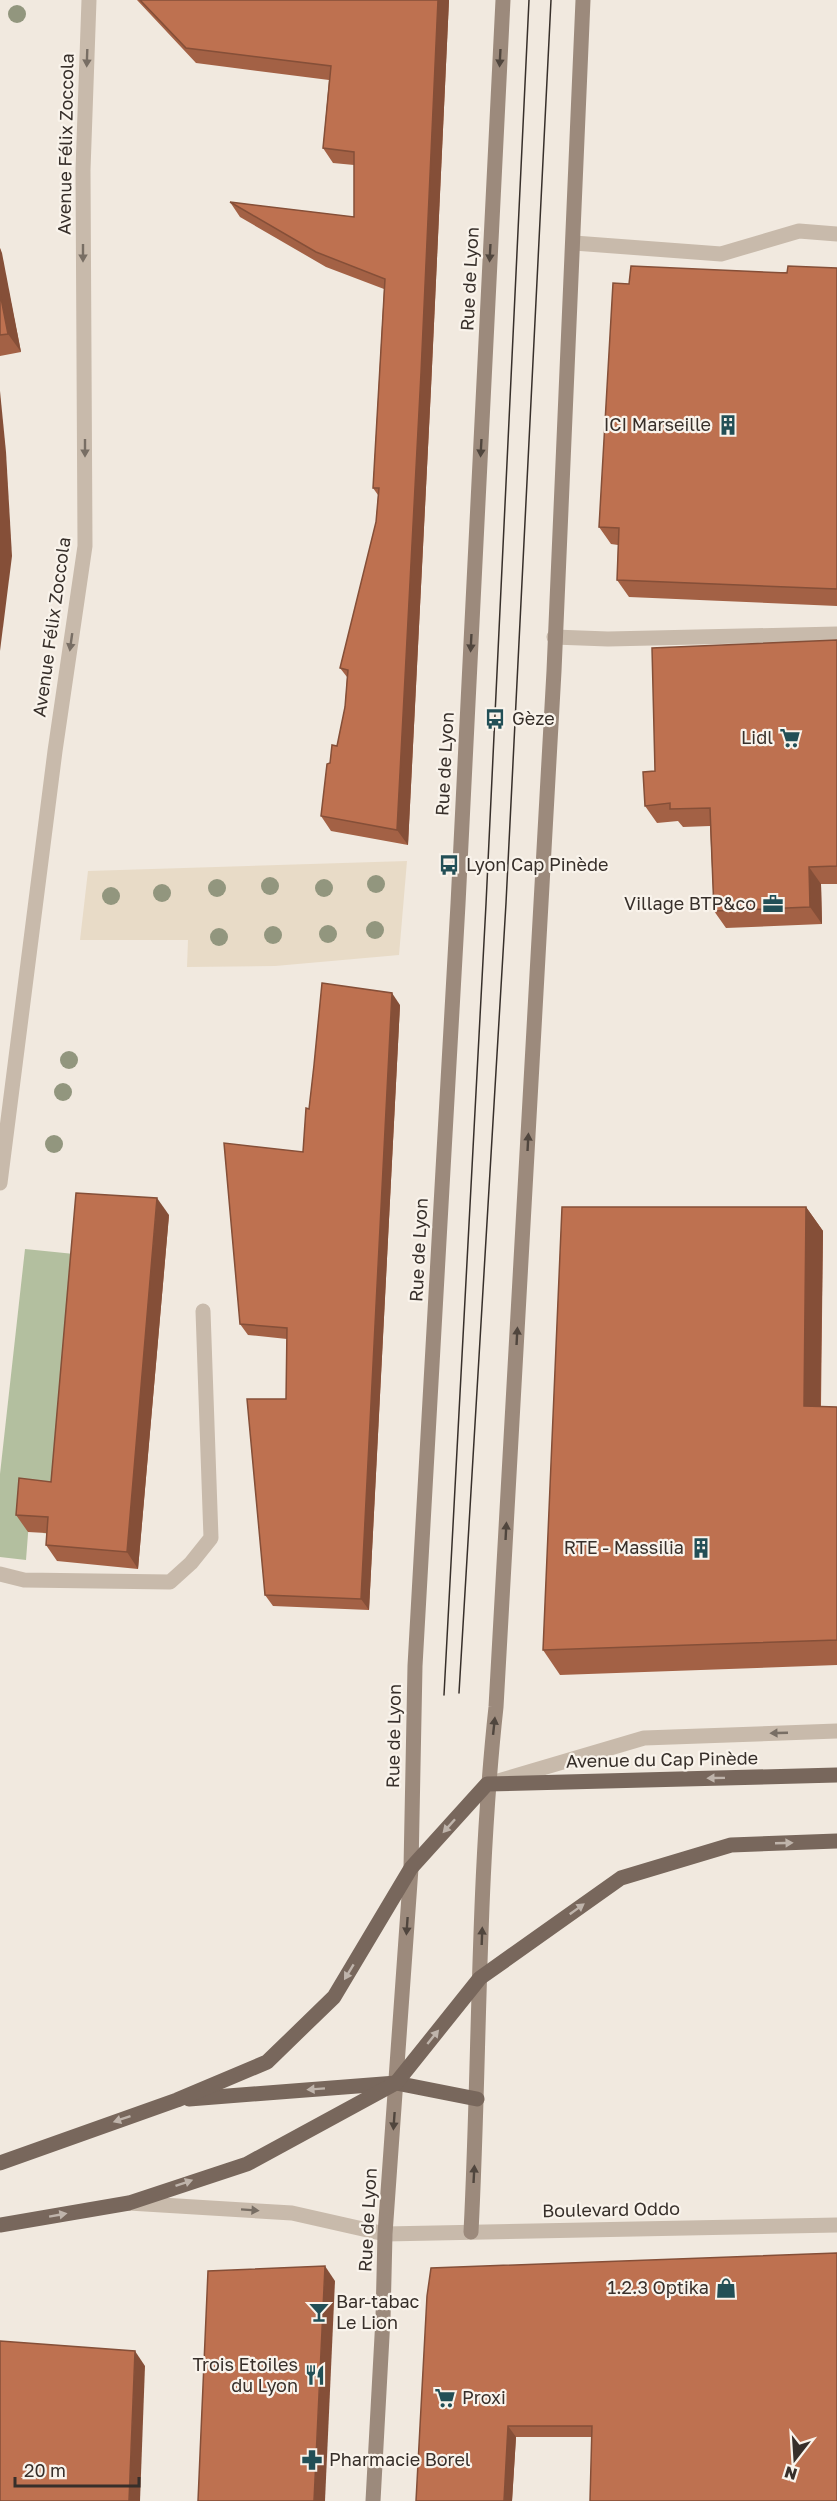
<svg xmlns="http://www.w3.org/2000/svg" width="837" height="2501" viewBox="0 0 837 2501" font-family="'Golos Text',sans-serif">
  <rect width="100%" height="100%" fill="#f1e9df"/>
  <polygon fill="#b3bf9f" points="25,1249 84,1255 59,1536 43,1533 31,1495 26,1560 0,1557 0,1474"/>
  <polygon fill="#e8dbc7" points="407,861 399,955 275,966 187,967 188,940 80,940 88,871"/>
  <g fill="none" stroke-linecap="round" stroke-linejoin="round">
    <g stroke="#c8baab" stroke-width="15">
      <polyline points="574,243 721,254 799,231 837,234"/>
      <polyline points="554,637 608,639 837,634"/>
      <polyline points="0,1574 24,1580 170,1582 191,1563 211,1538 203,1311"/>
      <polyline points="495,1782 644,1738 837,1731"/>
    </g>
    <g stroke="#c8baab" stroke-width="15">
      <polyline points="0,1183 55,751 85,546 83,170 89,0"/>
      <polyline points="129,2203 292,2213 385,2234 837,2225"/>
    </g>
    <g stroke="#9c8a7c" stroke-width="15">
      <path d="M471 2232C480 2057 477 1881 496 1707L554 671 583 0"/>
      <polyline points="373,2501 383,2318 385,2234 411,1868 415,1666 458,904 503,0"/>
    </g>
    <g stroke="#78675c" stroke-width="15">
      <polyline points="189,2099 396,2083 477,2099"/>
      <polyline points="0,2163 177,2100 267,2062 334,1997 411,1868 487,1784 837,1775"/>
      <polyline points="0,2225 129,2203 247,2164 396,2083 480,1978 621,1878 731,1845 837,1841"/>
    </g>
    <g stroke="#372f2a" stroke-width="1.5">
      <polyline points="459,1693 506,903 551,0"/>
      <polyline points="444,1695 486,904 529,0"/>
    </g>
  </g>
  <g fill="#92967e">
    <circle cx="17" cy="14" r="9"/>
    <circle cx="376" cy="884" r="9"/>
    <circle cx="270" cy="886" r="9"/>
    <circle cx="217" cy="888" r="9"/>
    <circle cx="324" cy="888" r="9"/>
    <circle cx="162" cy="893" r="9"/>
    <circle cx="111" cy="896" r="9"/>
    <circle cx="375" cy="930" r="9"/>
    <circle cx="328" cy="934" r="9"/>
    <circle cx="273" cy="935" r="9"/>
    <circle cx="219" cy="937" r="9"/>
    <circle cx="69" cy="1060" r="9"/>
    <circle cx="63" cy="1092" r="9"/>
    <circle cx="54" cy="1144" r="9"/>
  </g>
  <g fill="#a36145">
    <polygon points="137,0 449,0 431,388 408,845 331,831 321,816 330,763 337,746 345,707 347,677 340,668 376,522 378,495 373,488 384,289 326,267 240,217 230,202 354,217 354,165 333,163 323,148 329,80 196,63"/>
    <polygon points="0,248 21,352 0,356"/>
    <polygon points="837,268 837,606 629,597 617,580 618,545 611,544 599,527 629,284"/>
    <polygon points="837,640 837,884 821,884 822,924 726,928 714,911 710,826 683,827 678,821 657,823 645,806 655,771"/>
    <polygon points="400,1005 369,1610 273,1606 265,1595 286,1399 287,1339 248,1335 240,1324 303,1152"/>
    <polygon points="806,1207 823,1231 821,1407 837,1407 837,1665 560,1675 543,1650"/>
    <polygon points="169,1215 138,1569 57,1561 46,1545 46,1533 28,1532 16,1515 51,1482"/>
    <polygon points="837,2253 592,2437 516,2437 512,2501 427,2296"/>
  </g>
  <g fill="#854f38">
    <polygon points="438,0 449,0 431,388 408,845 397,830"/>
    <polygon points="0,248 2,253 21,352 8,334 0,293"/>
    <polygon points="0,391 6,452 12,556 0,651"/>
    <polygon points="809,867 821,884 822,924 810,907"/>
    <polygon points="392,993 400,1005 369,1610 361,1599"/>
    <polygon points="157,1198 169,1215 138,1569 127,1552"/>
    <polygon points="806,1207 823,1231 820,1431 804,1406"/>
    <polygon points="325,2266 335,2281 325,2501 314,2501"/>
    <polygon points="135,2351 145,2366 140,2501 129,2501"/>
    <polygon points="508,2426 516,2437 512,2501 504,2501"/>
  </g>
  <g fill="#be7150" stroke="#854f38" stroke-width="1.5">
    <polygon points="140,0 438,0 421,373 397,830 321,816 327,764 330,763 332,745 337,746 345,707 348,670 340,668 376,522 379,488 373,488 385,279 316,252 230,202 354,217 354,152 323,148 331,66 186,48"/>
    <polygon points="631,266 787,273 788,266 837,268 837,589 617,580 619,528 599,527 613,283 629,284"/>
    <polygon points="0,293 8,334 0,335"/>
    <polygon points="837,640 837,866 809,867 810,907 714,911 710,808 670,809 670,803 645,806 643,772 655,771 652,648"/>
    <polygon points="322,983 392,993 361,1599 265,1595 247,1399 286,1399 287,1328 240,1324 224,1143 303,1152 306,1108 309,1109 314,1065"/>
    <polygon points="76,1193 157,1198 127,1552 46,1545 48,1517 16,1515 19,1478 51,1482"/>
    <polygon points="562,1207 806,1207 804,1406 837,1407 837,1640 543,1650"/>
    <polygon points="837,2253 837,2501 590,2501 592,2426 508,2426 504,2501 416,2501 427,2296 431,2268"/>
    <polygon points="325,2266 314,2501 198,2501 208,2271"/>
    <polygon points="0,2341 135,2351 129,2501 0,2501"/>
  </g>
  <defs><path id="oneway-solid" d="M-6-.8H1V-3.2L6.5 0L1 3.2V.8H-6Z" transform="scale(1.5)"/></defs>
  <g fill="#786e64">
    <use href="#oneway-solid" transform="translate(87 58) rotate(92)"/>
    <use href="#oneway-solid" transform="translate(83 253) rotate(90)"/>
    <use href="#oneway-solid" transform="translate(85 448) rotate(90)"/>
    <use href="#oneway-solid" transform="translate(71 642) rotate(98)"/>
    <use href="#oneway-solid" transform="translate(779 1733) rotate(178)"/>
    <use href="#oneway-solid" transform="translate(250 2210) rotate(4)"/>
  </g>
  <g fill="#50463e">
    <use href="#oneway-solid" transform="translate(500 58) rotate(93)"/>
    <use href="#oneway-solid" transform="translate(490 253) rotate(93)"/>
    <use href="#oneway-solid" transform="translate(481 448) rotate(93)"/>
    <use href="#oneway-solid" transform="translate(471 643) rotate(93)"/>
    <use href="#oneway-solid" transform="translate(528 1142) rotate(-87)"/>
    <use href="#oneway-solid" transform="translate(517 1336) rotate(-87)"/>
    <use href="#oneway-solid" transform="translate(506 1531) rotate(-87)"/>
    <use href="#oneway-solid" transform="translate(494 1726) rotate(-84)"/>
    <use href="#oneway-solid" transform="translate(407 1926) rotate(94)"/>
    <use href="#oneway-solid" transform="translate(482 1936) rotate(-88)"/>
    <use href="#oneway-solid" transform="translate(394 2121) rotate(94)"/>
    <use href="#oneway-solid" transform="translate(474 2174) rotate(-87)"/>
  </g>
  <g fill="#bfb4ab">
    <use href="#oneway-solid" transform="translate(716 1778) rotate(179)"/>
    <use href="#oneway-solid" transform="translate(449 1826) rotate(132)"/>
    <use href="#oneway-solid" transform="translate(784 1843) rotate(-2)"/>
    <use href="#oneway-solid" transform="translate(577 1909) rotate(-36)"/>
    <use href="#oneway-solid" transform="translate(349 1972) rotate(121)"/>
    <use href="#oneway-solid" transform="translate(433 2037) rotate(-51)"/>
    <use href="#oneway-solid" transform="translate(316 2089) rotate(176)"/>
    <use href="#oneway-solid" transform="translate(122 2119) rotate(161)"/>
    <use href="#oneway-solid" transform="translate(184 2183) rotate(-19)"/>
    <use href="#oneway-solid" transform="translate(58 2215) rotate(-10)"/>
  </g>
  <defs>
    <g id="building-bare" transform="scale(1.62)"><path d="M-4-6H4V6H1V3H-1V6H-4ZM-2.5-4.3h1.7v1.8h-1.7ZM.8-4.3h1.7v1.8H.8ZM-2.5-1h1.7V.8h-1.7ZM.8-1h1.7V.8H.8Z" fill="#224f56" stroke="#f9f3eb" stroke-width="2.5" paint-order="stroke"/></g>
    <g id="bus-bare" transform="scale(1.62)"><path d="M-5-6H5V4H4V6H2V4H-2V6H-4V4H-5ZM-3.5-4V0h7V-4ZM-3.5 1.2v1.5H-2V1.2ZM2 1.2v1.5H3.5V1.2Z" fill="#224f56" stroke="#f9f3eb" stroke-width="2.5" paint-order="stroke"/></g>
    <g id="supermarket-bare" transform="scale(1.62)"><path d="M-6-5.5h2.5l.6 2H6L4.5 2H-2.5L-4.4-4H-6ZM-1.5 3.2a1.3 1.3 0 1 0 .1 0ZM3 3.2a1.3 1.3 0 1 0 .1 0Z" fill="#224f56" stroke="#f9f3eb" stroke-width="2.5" paint-order="stroke"/></g>
    <g id="office-bare" transform="scale(1.62)"><path d="M-6-3h4V-5.5h4V-3h4V5H-6ZM-1-4.5V-3h2v-1.5ZM-6 0V1H6V0Z" fill="#224f56" stroke="#f9f3eb" stroke-width="2.5" paint-order="stroke"/></g>
    <g id="shop-bare" transform="scale(1.62)"><path d="M-5-2.5h2.3a2.7 3.5 0 0 1 5.4 0H5L5.5 6h-11ZM-1.5-2.5h3a1.5 2.3 0 0 0-3 0Z" fill="#224f56" stroke="#f9f3eb" stroke-width="2.5" paint-order="stroke"/></g>
    <g id="bar-bare" transform="scale(1.62)"><path d="M-6-5H6L.8 .8V4.5H3.5V6h-7V4.5H-.8V.8Z" fill="#224f56" stroke="#f9f3eb" stroke-width="2.5" paint-order="stroke"/></g>
    <g id="restaurant-bare" transform="scale(1.62)"><path d="M-5-6h1v4h1v-4h1v4h1v-4h1v5L-1.5 .5V6h-2V.5L-5-1ZM5-6V6H3V1.5H1.5Q1.5-4 5-6Z" fill="#224f56" stroke="#f9f3eb" stroke-width="2.5" paint-order="stroke"/></g>
    <g id="pharmacy-bare" transform="scale(1.62)"><path d="M-2-6h4v4h4v4h-4v4h-4v-4h-4v-4h4Z" fill="#224f56" stroke="#f9f3eb" stroke-width="2.5" paint-order="stroke"/></g>
  </defs>
  <g fill-rule="evenodd">
    <use href="#building-bare" x="728" y="425"/>
    <use href="#bus-bare" x="495" y="719"/>
    <use href="#supermarket-bare" x="790" y="738"/>
    <use href="#bus-bare" x="449" y="865"/>
    <use href="#office-bare" x="773" y="904"/>
    <use href="#building-bare" x="701" y="1548"/>
    <use href="#shop-bare" x="726" y="2288"/>
    <use href="#bar-bare" x="319" y="2312"/>
    <use href="#restaurant-bare" x="315" y="2375"/>
    <use href="#supermarket-bare" x="445" y="2398"/>
    <use href="#pharmacy-bare" x="312" y="2460"/>
  </g>
  <g text-anchor="middle" stroke-width="4.5" stroke-linejoin="round" paint-order="stroke">
    <g font-size="18" fill="#372f2a" stroke="#f9f3eb">
      <text transform="translate(66 144) rotate(-89)" y="6">Avenue Félix Zoccola</text>
      <text transform="translate(470 279) rotate(-87)" y="6">Rue de Lyon</text>
      <text transform="translate(52 627) rotate(-82)" y="6">Avenue Félix Zoccola</text>
      <text transform="translate(445 764) rotate(-87)" y="6">Rue de Lyon</text>
      <text transform="translate(419 1250) rotate(-87)" y="6">Rue de Lyon</text>
      <text transform="translate(394 1736) rotate(-89)" y="6">Rue de Lyon</text>
      <text transform="translate(662 1760) rotate(-1)" y="6">Avenue du Cap Pinède</text>
      <text transform="translate(611 2210) rotate(-1)" y="6">Boulevard Oddo</text>
      <text transform="translate(368 2220) rotate(-87)" y="6">Rue de Lyon</text>
    </g>
    <g font-size="18" fill="#372f2a" stroke="#f9f3eb" text-anchor="end">
      <text x="711" y="431">ICI Marseille</text>
      <text x="512" y="725" text-anchor="start">Gèze</text>
      <text x="773" y="744">Lidl</text>
      <text x="466" y="871" text-anchor="start">Lyon Cap Pinède</text>
      <text x="756" y="910">Village BTP&amp;co</text>
      <text x="684" y="1554">RTE - Massilia</text>
      <text x="709" y="2294">1.2.3 Optika</text>
      <text x="336" y="2308" text-anchor="start">Bar-tabac<tspan x="336" dy="21">Le Lion</tspan></text>
      <text x="298" y="2371">Trois Etoiles<tspan x="298" dy="21">du Lyon</tspan></text>
      <text x="462" y="2404" text-anchor="start">Proxi</text>
      <text x="329" y="2466" text-anchor="start">Pharmacie Borel</text>
    </g>
  </g>
  <g transform="translate(795 2459) rotate(197)" stroke="#f9f3eb" stroke-width="4.5" paint-order="stroke">
  <path d="M0-4.5L10 22L0 15L-10 22Z" fill="#372f2a"/>
  <text y="-9" font-size="16" font-weight="bold" text-anchor="middle" fill="#372f2a">N</text>
  </g>
  <path d="M15 2477v9h124v-9" fill="none" stroke="#372f2a" stroke-width="3"/>
  <text x="24" y="2477" font-size="18" fill="#372f2a" stroke="#f9f3eb" stroke-width="4.5" paint-order="stroke">20 m</text>
</svg>
